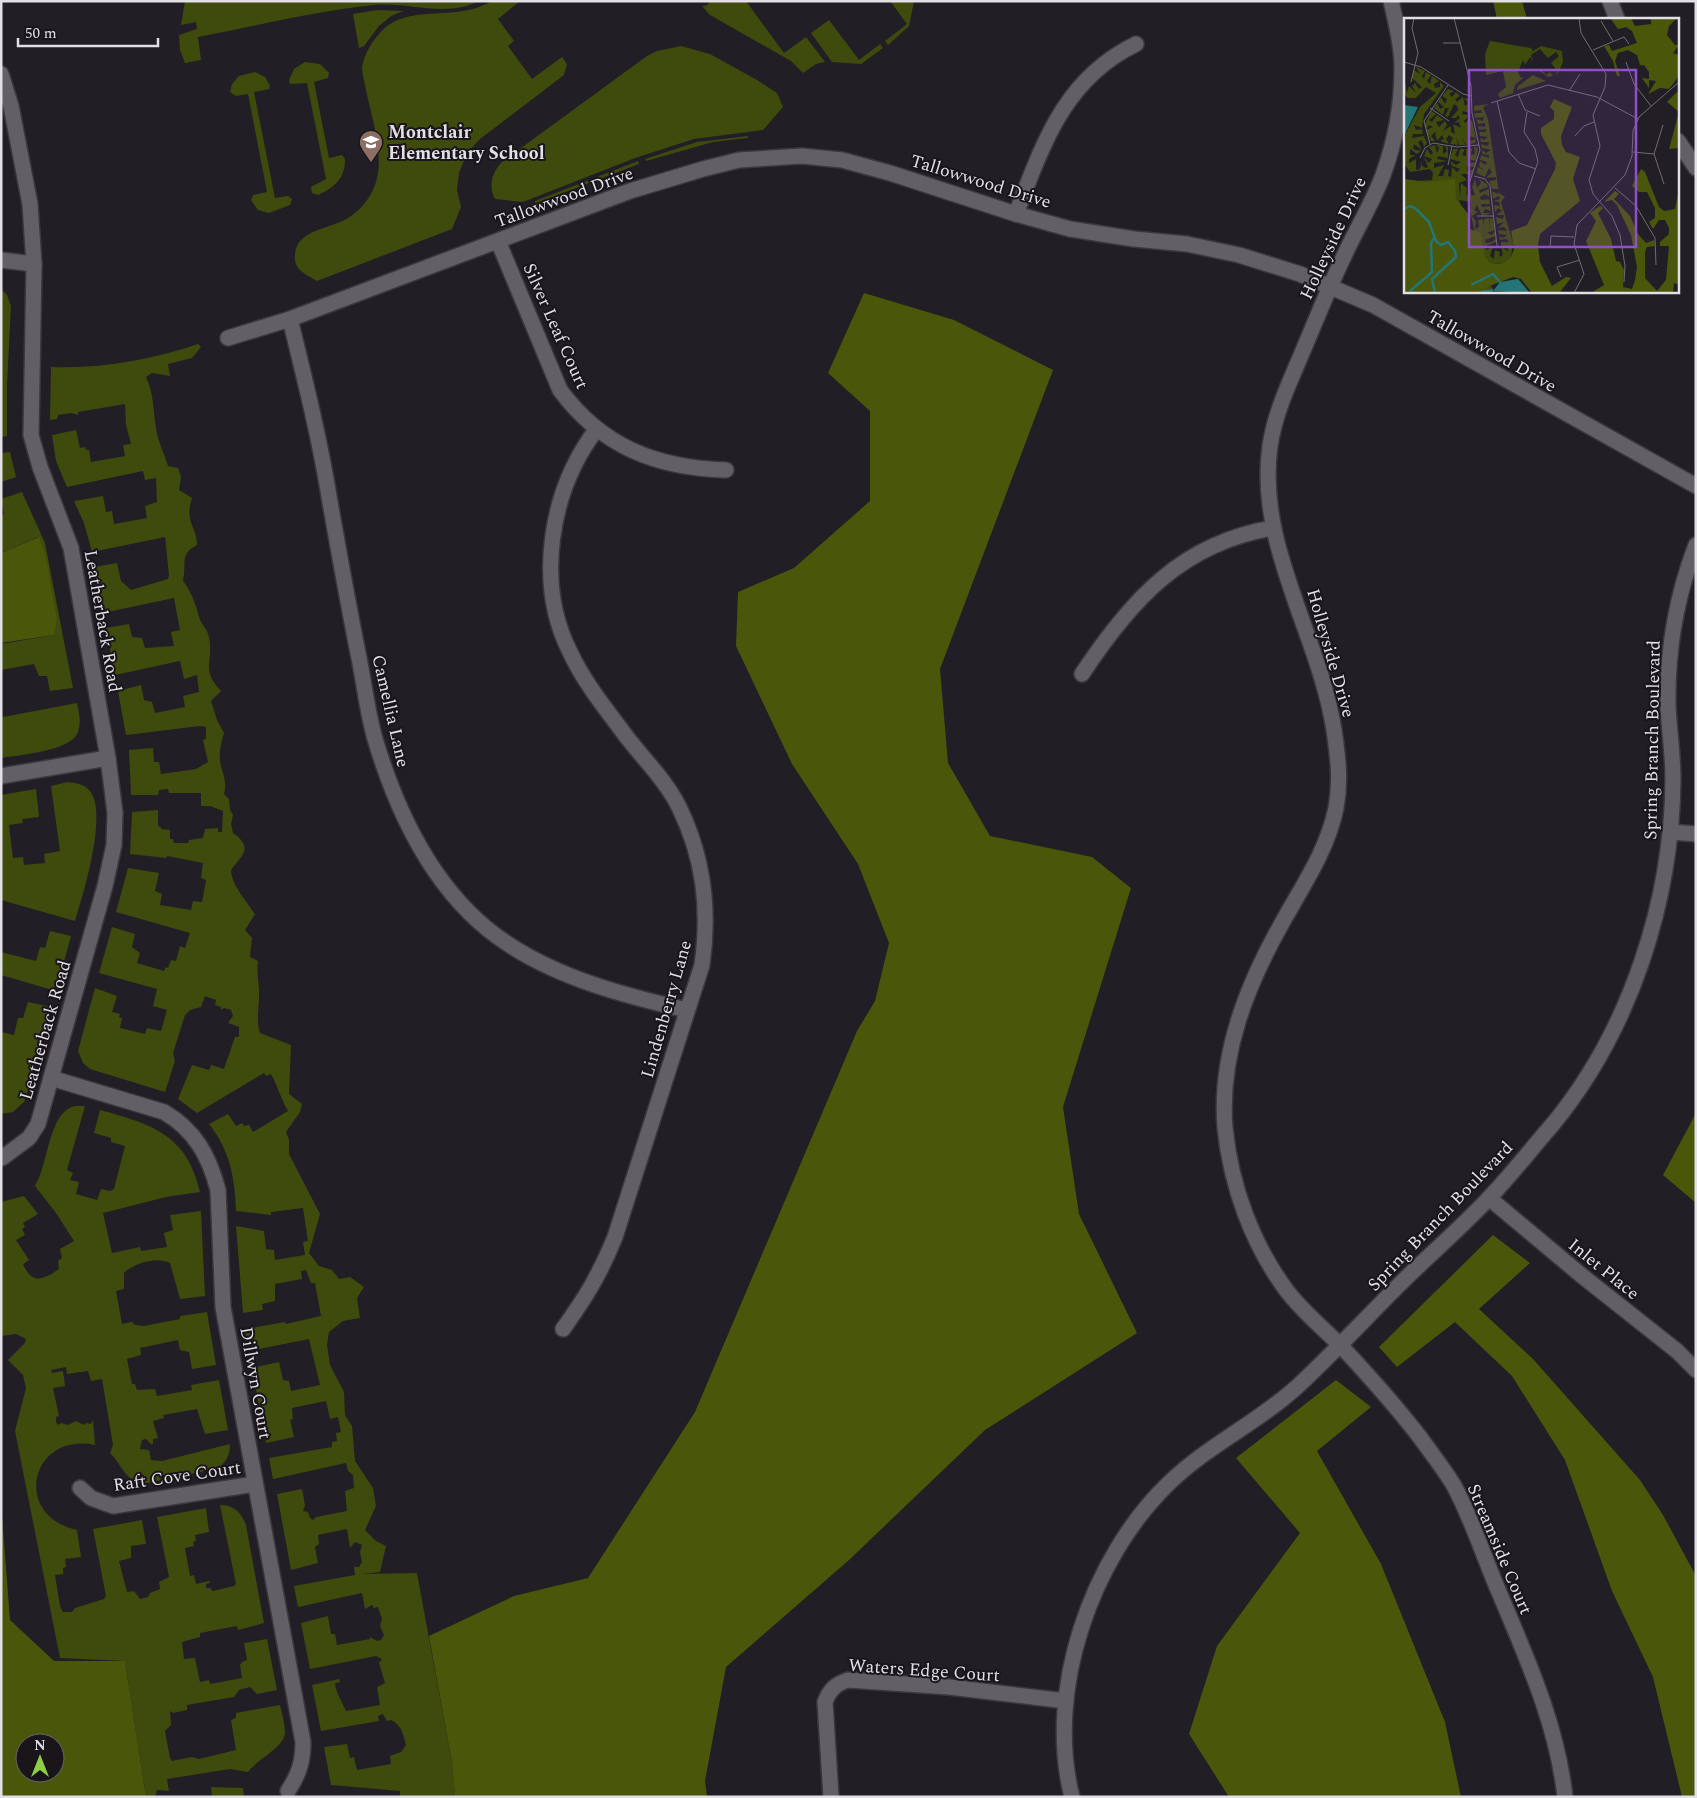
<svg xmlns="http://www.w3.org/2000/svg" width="1697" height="1798" viewBox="0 0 1697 1798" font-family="Spectral,serif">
  <rect width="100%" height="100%" fill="#221e25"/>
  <g fill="#3f4a0d">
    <path d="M185 1H479C446 18 410 2 374 5 315 11 256 26 198 37L201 60 185 63 180 50 179 35 197 29 196 22 181 25Z"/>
    <path d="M492 1H520L498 19 514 41 508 46 532 79 562 57 567 64 564 75 480 139 467 153 459 173 457 190 461 207 452 229 317 281C305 274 293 270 295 254 297 229 331 229 348 218 359 211 367 202 373 190 387 160 372 120 366 90 365 83 362 74 362 67 364 55 371 43 379 34 407 1 453 24 492 1Z"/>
    <polygon points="709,1 746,1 784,53 806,37 825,62 816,64 803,73 791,61 710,15 702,6 708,5"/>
    <polygon points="890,1 914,1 909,26 888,45 885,41 907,24"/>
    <polygon points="377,10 403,11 391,16 379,26 364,46 359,48 353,14"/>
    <polygon points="829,20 859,60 880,44 883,48 861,64 832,62 811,33"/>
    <path d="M681 46 710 54 757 80 777 93 783 107 763 130 694 139 635 158 523 202 495 199C488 186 492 172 502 162L647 56 657 51Z"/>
    <path d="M305 62 320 64 329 73 328 78 314 82 329 158 342 155 345 159C345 179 335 187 318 195L312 193 311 187 326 179 307 83 290 84 289 80 294 69Z"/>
    <polygon points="255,72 265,77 270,86 269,89 254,92 275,198 288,196 292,199 290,205 269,213 258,210 251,200 253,195 267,192 248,94 236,96 230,92 232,84 239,76"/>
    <polygon points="748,136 748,138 713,142 646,161 645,159 697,142"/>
    <polygon points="638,161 639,164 529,206 535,203 535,201"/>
    <polygon points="1,289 7,295 11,306 7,385 7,436 1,437"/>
    <path d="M198 344 201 347 192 358 168 364 170 376 152 373 146 377C154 394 153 410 156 428 158 442 164 453 168 466L178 468 181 477 179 490 192 498C184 524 197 525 197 545 179 554 187 563 183 581 192 592 196 606 200 620 203 626 208 631 209 637 214 662 200 669 221 691L211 701 217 720 224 733C221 744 218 755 221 766 224 777 227 783 224 794L229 799 230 810 233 815 231 824 233 833C254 848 242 855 231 870 231 884 247 902 255 914L245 930 252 938 250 957 258 961C256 974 260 985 259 997 259 1010 256 1020 260 1033L291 1045 289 1094 302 1104 300 1112 286 1132 289 1140V1154L320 1214 309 1253 319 1266 332 1270 339 1279 350 1277 364 1287 357 1298 360 1318 343 1321 329 1332 327 1345 330 1365 344 1392 345 1415 352 1426 355 1461 373 1488 376 1506 365 1530 376 1541 386 1546 380 1572 362 1574 417 1573 452 1763 455 1797H400V1791L331 1785 324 1747 347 1744 350 1758 354 1757 357 1770 391 1764 390 1756 401 1752 406 1745C403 1733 402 1726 391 1720L387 1721 383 1714 378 1716 379 1721 321 1731 312 1685 339 1679 340 1682 335 1683C336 1694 342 1701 346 1711L380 1705 377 1687 385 1683 379 1663 382 1659 376 1656 310 1669 301 1623 328 1616 331 1634H335L337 1645 370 1639V1637L377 1641 381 1640 384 1635 380 1626 382 1619 378 1607 374 1608 372 1605 365 1609 362 1593 298 1607 294 1586 355 1575 354 1567H359L362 1562 360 1552 362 1545 355 1542 350 1548 347 1529 318 1535 319 1544 315 1547 318 1563 291 1570 277 1494 302 1489 305 1505 303 1511 308 1512 310 1518 313 1520 316 1517 347 1511 345 1491 354 1488 353 1475 348 1471 346 1463 273 1479 269 1458 332 1447V1442L337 1441 336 1433 341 1432 338 1417 330 1419 326 1401 292 1408 293 1419 290 1420 294 1437 266 1443 252 1368 279 1362 283 1380 289 1381 291 1391 320 1385 309 1339 249 1351 245 1329 285 1322 286 1324 321 1316 315 1283H311L306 1270 301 1271 302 1279 275 1284V1301L262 1304 263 1310 243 1313 236 1226 264 1231 266 1249 274 1250 275 1260 305 1255 303 1242 308 1241 303 1208 271 1212V1215L236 1211C235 1179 230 1150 209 1124L228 1114 236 1126 242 1123 244 1126 249 1125 253 1132 288 1111C281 1099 278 1087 271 1074L266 1076 264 1073 197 1113 178 1099 192 1065 209 1070 211 1065 224 1069 235 1037H239V1027L228 1023 233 1016 231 1010 224 1008 221 1010V1007L215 1005 216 1000 205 996 201 1007 190 1010 185 1015 173 1053 175 1061 165 1092 90 1069 83 1063 78 1051 95 988 117 996 112 1012 120 1014 119 1017 122 1018 120 1028 145 1034 147 1028 161 1031 167 1010 153 1006 157 989 99 973 112 927 135 934 132 947 140 953 137 963 164 971 166 967 168 968 171 960 176 961 180 946 185 948 190 933 116 912 128 868 159 873 155 891 162 894 160 905 191 910 193 901 202 902 206 880 201 878 203 863 167 856 166 858 130 854 132 812 158 810V826L161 827V829L170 830V839H173L174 843H188L189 840 203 838 205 829 218 828V832H222L223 811 210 806H201V793H169L168 789 159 790 158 795H131L129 750 153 748 154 762H159L161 774 196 769 208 762 203 740 206 739V727L200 726 126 735 118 691 141 685 144 700 152 702 155 713 185 707 183 696 199 692 197 675 184 679 180 661 115 675 106 628 129 624 132 637 142 638 145 648 174 646 171 632 180 630 174 598 103 613 94 567 117 563 121 581 131 590 168 579 169 575 165 537 92 552 84 523 74 501 103 496 106 512 112 511 114 524 147 518 145 506 157 502 156 478 145 480 143 471 67 487 56 461 52 435 76 430 80 448 85 447 86 450H89L91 462 125 456 123 445 131 444 126 425 125 404 78 412V415L71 413 58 415 57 419 50 420 51 367C100 369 151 360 198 344Z"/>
    <polygon points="10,452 16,477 1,482 1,453"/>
    <polygon points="22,492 45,543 73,688 50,691 47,676 39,676 34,664 1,670 1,644 54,635 38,537 1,553 1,517 4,514 1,499"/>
    <path d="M77 703C79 713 82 724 77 734 69 751 19 755 1 758V711L3 717Z"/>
    <path d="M68 782C76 783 83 784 89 790 109 811 83 895 75 921L1 900V795L36 789 39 817 22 819 23 823 9 825 13 858 23 857 24 865 45 863 44 854 60 851 51 786Z"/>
    <polygon points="50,931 71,936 56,991 1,975 1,952 36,961 40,947 45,948"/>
    <polygon points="28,1002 51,1007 27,1094 24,1102 13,1112 1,1114 1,1032 14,1035 18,1018 23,1018"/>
    <path d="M75 1106H85L67 1170 73 1173 70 1180 79 1182 76 1194 97 1200 101 1189 110 1191 114 1189 125 1146 111 1142V1138L94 1133 100 1110C151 1124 187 1134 200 1192L166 1197 103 1213 112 1253 140 1247 141 1251 167 1247 164 1233 173 1230 170 1215 201 1211 205 1296 180 1299 170 1263C158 1256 133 1263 124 1273V1289L116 1291 122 1324 132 1322 135 1325 144 1326 180 1319V1316L207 1312 216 1365 192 1369 189 1352 180 1350 178 1340 140 1348 141 1355 127 1359 132 1384H135L137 1390 155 1389 157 1396 192 1390 191 1385 219 1380 228 1430 205 1434 197 1409 163 1415 164 1418 153 1421 158 1438 153 1439V1444H151L146 1439 142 1440 140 1449 149 1450 151 1460 162 1461 230 1444C230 1456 226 1464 215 1469L147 1483C125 1484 123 1465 110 1453L113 1445 102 1379 91 1381 88 1371 67 1374 66 1367 51 1370 52 1373 63 1371 65 1386 53 1388 59 1416 56 1417V1422L58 1425 61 1423 68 1425 76 1421 84 1425 86 1423 91 1424 93 1420 95 1445C31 1432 11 1515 77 1530L81 1557 65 1559 66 1567 63 1568V1574L55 1575 60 1606 63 1612H72L75 1608 104 1599 106 1596 93 1529 142 1520 146 1544 131 1546V1558L119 1561 127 1592 134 1591 140 1599 148 1597 150 1593 160 1589 159 1582 169 1577 157 1517 206 1508 209 1532 195 1535 196 1541 193 1542 194 1546 185 1548 190 1576 194 1575 196 1584 209 1581 210 1583 206 1584V1588H210L213 1591 234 1586 236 1584 220 1505C234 1505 241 1512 246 1525L264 1623 238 1630 237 1626 200 1633V1637L182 1642 184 1659 195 1658 200 1682 209 1680 210 1684 242 1678 240 1665 242 1662 247 1660 244 1643 267 1639 277 1690 257 1694 250 1687 239 1690 234 1697 187 1705V1710L173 1713 170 1711 171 1725 165 1731 170 1758 172 1761 192 1757 199 1759 236 1750 231 1720 236 1718V1713L280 1705C282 1713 285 1724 285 1733 284 1748 258 1758 248 1772L230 1769 167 1779 169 1791 157 1790 155 1797H146L125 1661 60 1658 15 1431 26 1388 23 1375 8 1360 24 1344 26 1339 16 1334 1 1336V1202L24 1196 38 1214 23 1223 25 1227 22 1229 25 1235 16 1240 29 1260 23 1264C32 1285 43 1280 59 1269L58 1261 62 1258 60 1249 74 1241 56 1213 35 1186C49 1164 48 1112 75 1106Z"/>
    <polygon points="211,1787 243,1788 244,1797 212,1797"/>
  </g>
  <g fill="#4a560a" fill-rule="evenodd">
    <polygon points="1493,1 1522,1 1527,19 1497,19"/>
    <polygon points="864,293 954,320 1053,370 940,669 948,763 990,836 1092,857 1131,888 1063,1107 1079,1214 1137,1333 985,1430 849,1560 726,1667 705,1781 707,1797 455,1797 452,1763 429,1636 514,1596 588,1578 695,1412 857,1031 875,1001 889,943 858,864 792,764 736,646 738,592 794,568 870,501 870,411 828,373"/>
    <polygon points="39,537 45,553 57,619 54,635 1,643 1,553"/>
    <polygon points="1696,1113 1696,1203 1663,1175"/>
    <polygon points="1493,1235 1530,1263 1479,1309 1533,1359 1640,1480 1663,1515 1696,1576 1696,1797 1682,1797 1653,1677 1612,1591 1565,1460 1512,1376 1455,1322 1397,1367 1379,1347"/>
    <polygon points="1336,1380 1371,1407 1317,1451 1381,1564 1445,1722 1461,1797 1229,1797 1189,1734 1217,1646 1300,1533 1236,1458"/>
    <path d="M1 1503 10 1620 54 1661H125L146 1797H1ZM25 1743H55V1773H25Z"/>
  </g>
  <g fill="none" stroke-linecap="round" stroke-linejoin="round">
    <g stroke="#3b383d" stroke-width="18">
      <g id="minor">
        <path d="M1391 1C1396 23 1402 46 1402 69 1402 103 1395 142 1383 175 1373 202 1357 228 1345 254 1329 287 1316 320 1302 353 1289 384 1275 412 1270 446 1256 545 1319 634 1334 730 1338 757 1341 781 1336 808 1327 851 1303 885 1282 923 1247 985 1219 1055 1225 1128 1231 1186 1252 1244 1287 1291 1303 1312 1323 1328 1342 1347 1369 1376 1395 1405 1419 1436 1430 1451 1443 1468 1453 1484 1470 1514 1485 1560 1499 1592 1527 1659 1557 1724 1565 1797"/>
        <polyline points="1610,1 1617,19"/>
        <polyline points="1,74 11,106 30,204 34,264 31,435 40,467 71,548 108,758 115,813 114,845 105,886 38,1124 29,1138 2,1158"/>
        <polyline points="1678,141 1696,168"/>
        <path d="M1016 214C1043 144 1064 79 1136 44"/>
        <path d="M498 241 560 390C602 447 657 468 726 470"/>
        <polyline points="1,260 34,264"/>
        <path d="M290 319C305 380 320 440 330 502 339 553 348 603 358 653 364 681 367 711 375 739 398 816 437 898 508 944 561 979 626 996 687 1010"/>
        <polyline points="228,338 290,319 630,191 703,169 739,160 802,156 842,160 890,173 1016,214 1070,229 1134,239 1187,244 1239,255 1300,274 1373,305 1696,486"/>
        <path d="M1082 674C1131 600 1182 543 1273 528"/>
        <polyline points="1,776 108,758"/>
        <polyline points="1671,832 1696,834"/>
        <path d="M51 1078 164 1112C195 1130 209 1156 218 1190L223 1307 303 1742C303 1762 299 1774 288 1791"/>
        <polyline points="1489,1198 1581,1275 1677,1351 1696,1370"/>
        <path d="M563 1329C586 1297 600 1274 615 1237L702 965C710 909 704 858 679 807 664 777 639 755 620 728 602 704 583 680 570 652 535 583 550 491 596 430"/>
        <polyline points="80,1488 91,1498 113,1506 255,1484"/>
        <path d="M831 1797 825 1702C830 1689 836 1684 848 1680L949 1687 1066 1701"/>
        <path d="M1072 1797C1045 1691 1091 1558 1169 1483 1208 1445 1259 1422 1299 1385 1334 1352 1366 1318 1399 1285 1429 1255 1461 1228 1490 1197 1512 1174 1532 1148 1553 1124 1631 1029 1672 900 1673 779 1673 754 1669 730 1668 705 1667 651 1677 595 1696 545"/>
      </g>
    </g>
    <use href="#minor" stroke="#635f67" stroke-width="15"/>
  </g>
  <defs>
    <g id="school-pin" transform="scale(1.25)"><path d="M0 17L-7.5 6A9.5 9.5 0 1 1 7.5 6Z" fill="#8d6e63" stroke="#19151b"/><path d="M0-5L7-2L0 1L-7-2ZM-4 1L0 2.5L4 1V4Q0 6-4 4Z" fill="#fff"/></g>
  </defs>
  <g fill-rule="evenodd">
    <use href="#school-pin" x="371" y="142"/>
  </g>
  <g text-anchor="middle" stroke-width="4" stroke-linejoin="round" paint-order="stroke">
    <g font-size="18" font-weight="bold" fill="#e3e0e5" stroke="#19151b" text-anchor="start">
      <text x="388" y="138">Montclair<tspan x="388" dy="21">Elementary School</tspan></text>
    </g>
    <g font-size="18" fill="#e3e0e5" stroke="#19151b">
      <text transform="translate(981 181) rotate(17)" y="6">Tallowwood Drive</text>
      <text transform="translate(564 197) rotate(-20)" y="6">Tallowwood Drive</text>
      <text transform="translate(1333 238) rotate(-65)" y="6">Holleyside Drive</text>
      <text transform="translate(556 326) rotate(66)" y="6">Silver Leaf Court</text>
      <text transform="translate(1492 351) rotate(30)" y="6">Tallowwood Drive</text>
      <text transform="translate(103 621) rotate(80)" y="6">Leatherback Road</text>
      <text transform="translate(1331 653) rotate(74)" y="6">Holleyside Drive</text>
      <text transform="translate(391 711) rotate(77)" y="6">Camellia Lane</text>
      <text transform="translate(1652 740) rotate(-89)" y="6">Spring Branch Boulevard</text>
      <text transform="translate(666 1009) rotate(-74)" y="6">Lindenberry Lane</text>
      <text transform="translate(45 1030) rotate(-74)" y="6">Leatherback Road</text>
      <text transform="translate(1440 1216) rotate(-46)" y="6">Spring Branch Boulevard</text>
      <text transform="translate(1604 1269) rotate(39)" y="6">Inlet Place</text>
      <text transform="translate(256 1383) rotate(80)" y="6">Dillwyn Court</text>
      <text transform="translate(177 1476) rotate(-8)" y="6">Raft Cove Court</text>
      <text transform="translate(1500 1549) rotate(67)" y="6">Streamside Court</text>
      <text transform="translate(924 1670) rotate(4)" y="6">Waters Edge Court</text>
    </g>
  </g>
  <g transform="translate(1404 18)">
    <rect width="275" height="275" fill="#221e25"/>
    <path d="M86 23 127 30 129 33 137 28 154 32 158 33 159 44 154 55 149 58 144 59 134 52 136 50 142 57 146 54 149 58 154 54 147 45 155 38 152 34 144 40 136 31 127 37 129 43 126 39 121 47 119 42 114 54 117 60 120 59 111 67 109 75 96 80 94 76 102 69 99 53 82 57 81 36ZM12 49 21 53 18 58 20 61 22 54 27 57 23 63 26 66 28 58 35 63 30 66 31 70 36 69V64L40 68 20 96 18 110 10 107 12 112 18 111 19 116H9L8 120 20 118 23 125 20 129 18 122 14 124 18 132 10 126 9 131 17 133 13 136 6 131V137H12L5 141V145L12 141V152L16 151 18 143V148L22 150 24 149 20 139 25 145 28 141 20 138 23 131 27 137 29 135 25 129 31 127 33 135 35 130 32 127 39 128V136L43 133 41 128 44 129V140L34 138 33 141 43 143 30 145V150L40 147 34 158H39L41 151 45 152 44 158 47 159 48 149 53 154 56 151 48 148 46 143 52 147 57 144 46 141 49 131H54L51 137 54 139 56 131H61L58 137 62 138V131L68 130 67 137 71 136 70 129 74 130 72 143 64 141V145L72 144 70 149 63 148V153L70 151 66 161 63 156H57L63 162 55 165 56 180 57 165 63 170 62 178 67 170V177H71L68 169 71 161 73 170 77 165 75 161 83 166 84 169 75 172 76 175 85 171V179L81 176 76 179 77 182 85 181 86 186H77L78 189 86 188 87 193 81 191 79 195H87L78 198 73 187 70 192 74 194 68 198 72 203 71 211 75 209 74 202 79 201V209L80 201 85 200 86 208V200L89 201 91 212 83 215 88 217 91 213 92 218 81 222 82 225 88 224 92 220V224L80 229 83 232 89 228 86 238 90 241 91 232 96 234 95 239 99 237 97 229 104 233V228H97V224H105L102 221 96 222 95 218 99 220 103 217 95 216 94 212 103 213 100 209 94 210 100 204 93 206 92 199 99 201 100 197H92L98 193 94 190 91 194 90 187 96 188 95 184 89 183 96 181 95 178 89 181 88 173 94 176 95 171H88L85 163 92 162V159L82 160 88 154 85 150 81 159 72 155 74 149 81 153 75 148 76 143 81 147 83 144 76 142 77 137 85 140V137L78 136V132L82 135 87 132 78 130 77 126 84 128 85 124H77L76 120 80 122 84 119 76 118 75 114H82V111L75 112 74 108 81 109V105L74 106 72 101 79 103 80 99 71 100 70 95H78L77 92 70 93V88L85 86 79 89 84 101 95 175 101 179 97 184 109 225 107 239 97 246 86 245 81 238 77 216 71 215 66 193 67 184 55 182 90 275H73L0 164 28 162 29 155 26 151 6 154 0 146 2 115 16 89 32 75 22 69 12 80H4L0 76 1 64 3 75 5 68 12 75 8 68 11 65 15 71 18 69 8 60 10 52 16 56ZM129 57 142 63 113 72 114 68ZM44 71 50 73 45 76 48 79 52 74 56 78 51 81 53 84 59 79 61 88 64 85 60 80 66 81 65 95 59 93 58 96 66 97 60 103 61 105 65 101 68 103 72 120 64 118 65 123 72 121 71 125 62 127 58 120 61 127H55L52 119 54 127 46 126 49 120 45 117 42 121 45 126 36 123 40 121 38 117 33 123 31 114 27 118 31 123H27L22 112 29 109 25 107 22 111 21 107 27 93 32 96 25 102 28 104 33 97 40 102 32 104 35 109 41 103 43 107 39 113 47 108V114L51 116 49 106 57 110 55 104 50 105 56 100 54 97 52 100H47L54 92 53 88 50 86 44 99 41 98 45 90H41L39 97 30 90 33 85 36 91 40 89 34 84 37 79 41 86 43 81 38 78Z" fill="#3f4a0d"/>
    <path d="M206 0H227L231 8 247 6V0H273L265 8 263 17 271 27H275L269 35 275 37V58L265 71 256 70 244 76 252 63 245 62V70L238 60 245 61V54L240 47H236L233 37 224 32 214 35 211 43 216 58H213L209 43 200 28 205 27 208 33 233 25 228 13 222 9 214 11ZM275 72V130L265 131 275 94 263 84ZM150 81 168 89 157 118 158 127 162 134 176 139 169 161 176 183 136 216 134 227 136 244 148 268 162 259 167 260 156 274 128 275 117 261 109 259 83 269V275H0V161L23 164 51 161 52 181 65 197 66 211 77 215 81 238 86 245 97 246 107 239 110 231 107 213 123 207 151 151 152 145 137 116V110L150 101V93L146 89ZM237 151 241 154 255 189 260 193 271 191 275 172V267L270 265 269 275H187L200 267 182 223 192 203 186 195 196 188 199 190 194 195 207 221 212 243 216 244 220 252 219 269 228 271 231 262 233 249 227 217 213 187 208 182 200 184 211 173 215 176 210 181 226 198 234 216 242 225 250 222 251 228 243 229 241 234V260L253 273 262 262 265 228H256V224L265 216V210L261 202H255L249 211 245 204 251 200V190L243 174H235L228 168Z" fill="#4a560a"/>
    <path d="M0 87 14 89 1 116 0 129ZM114 261 126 275 89 273 96 264Z" fill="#247676"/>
    <path fill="none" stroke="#247676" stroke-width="2.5" d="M0 191 6 188 11 190 25 204 32 223 37 227 44 224 51 233 52 239 28 261 31 275M67 267 89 256 96 264M6 273 28 254 27 225 31 218M73 275 89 272"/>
    <path fill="none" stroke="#6f6c72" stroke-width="1" d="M50 0 67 68 68 95 76 132 65 166M175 0 177 15 202 56 201 69 189 97 196 128 185 162 189 176 208 198 216 217 221 248 220 264M197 3 209 23M39 25H56M189 32 220 19 225 26M0 44 17 49 59 76 68 78M222 44 230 66 247 88M7 64 14 35 8 10 10 0M165 73 176 56M114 76 121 92 136 98M93 83 105 134 115 145 132 151M87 85 144 67 193 79 234 101M26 90 45 103M259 107 250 136 260 166M171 118 180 108 190 104M26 126 20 103 44 67M229 134 250 136M16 140 21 130 29 125 53 129 75 127M44 147 48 128M70 158 81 161 86 168 93 228M211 170 232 188 251 220 252 247M120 183 134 144 131 131 120 114 123 94M73 198H90M146 230 147 218 170 219M157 259 153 249 176 242M170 275 180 256 170 226 173 207 221 157 228 138 229 113 235 99 275 64"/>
    <path fill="#9050c7" fill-opacity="0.15" stroke="#9050c7" stroke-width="2.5" d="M65 52H232V229H65Z"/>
    <rect width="275" height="275" fill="none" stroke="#e3e0e5" stroke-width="2.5"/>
  </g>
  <rect width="1697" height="1798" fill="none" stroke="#e3e0e5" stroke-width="5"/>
  <g transform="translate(40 1758)"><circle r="24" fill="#19151b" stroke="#6a666c"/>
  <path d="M0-4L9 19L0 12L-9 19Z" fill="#8ece43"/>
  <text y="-8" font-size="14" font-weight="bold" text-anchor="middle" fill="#e3e0e5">N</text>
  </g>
  <path d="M18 38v8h140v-8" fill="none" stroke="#e3e0e5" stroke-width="2.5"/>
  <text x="25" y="38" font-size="15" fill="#e3e0e5" stroke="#19151b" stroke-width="4" paint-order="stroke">50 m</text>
</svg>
